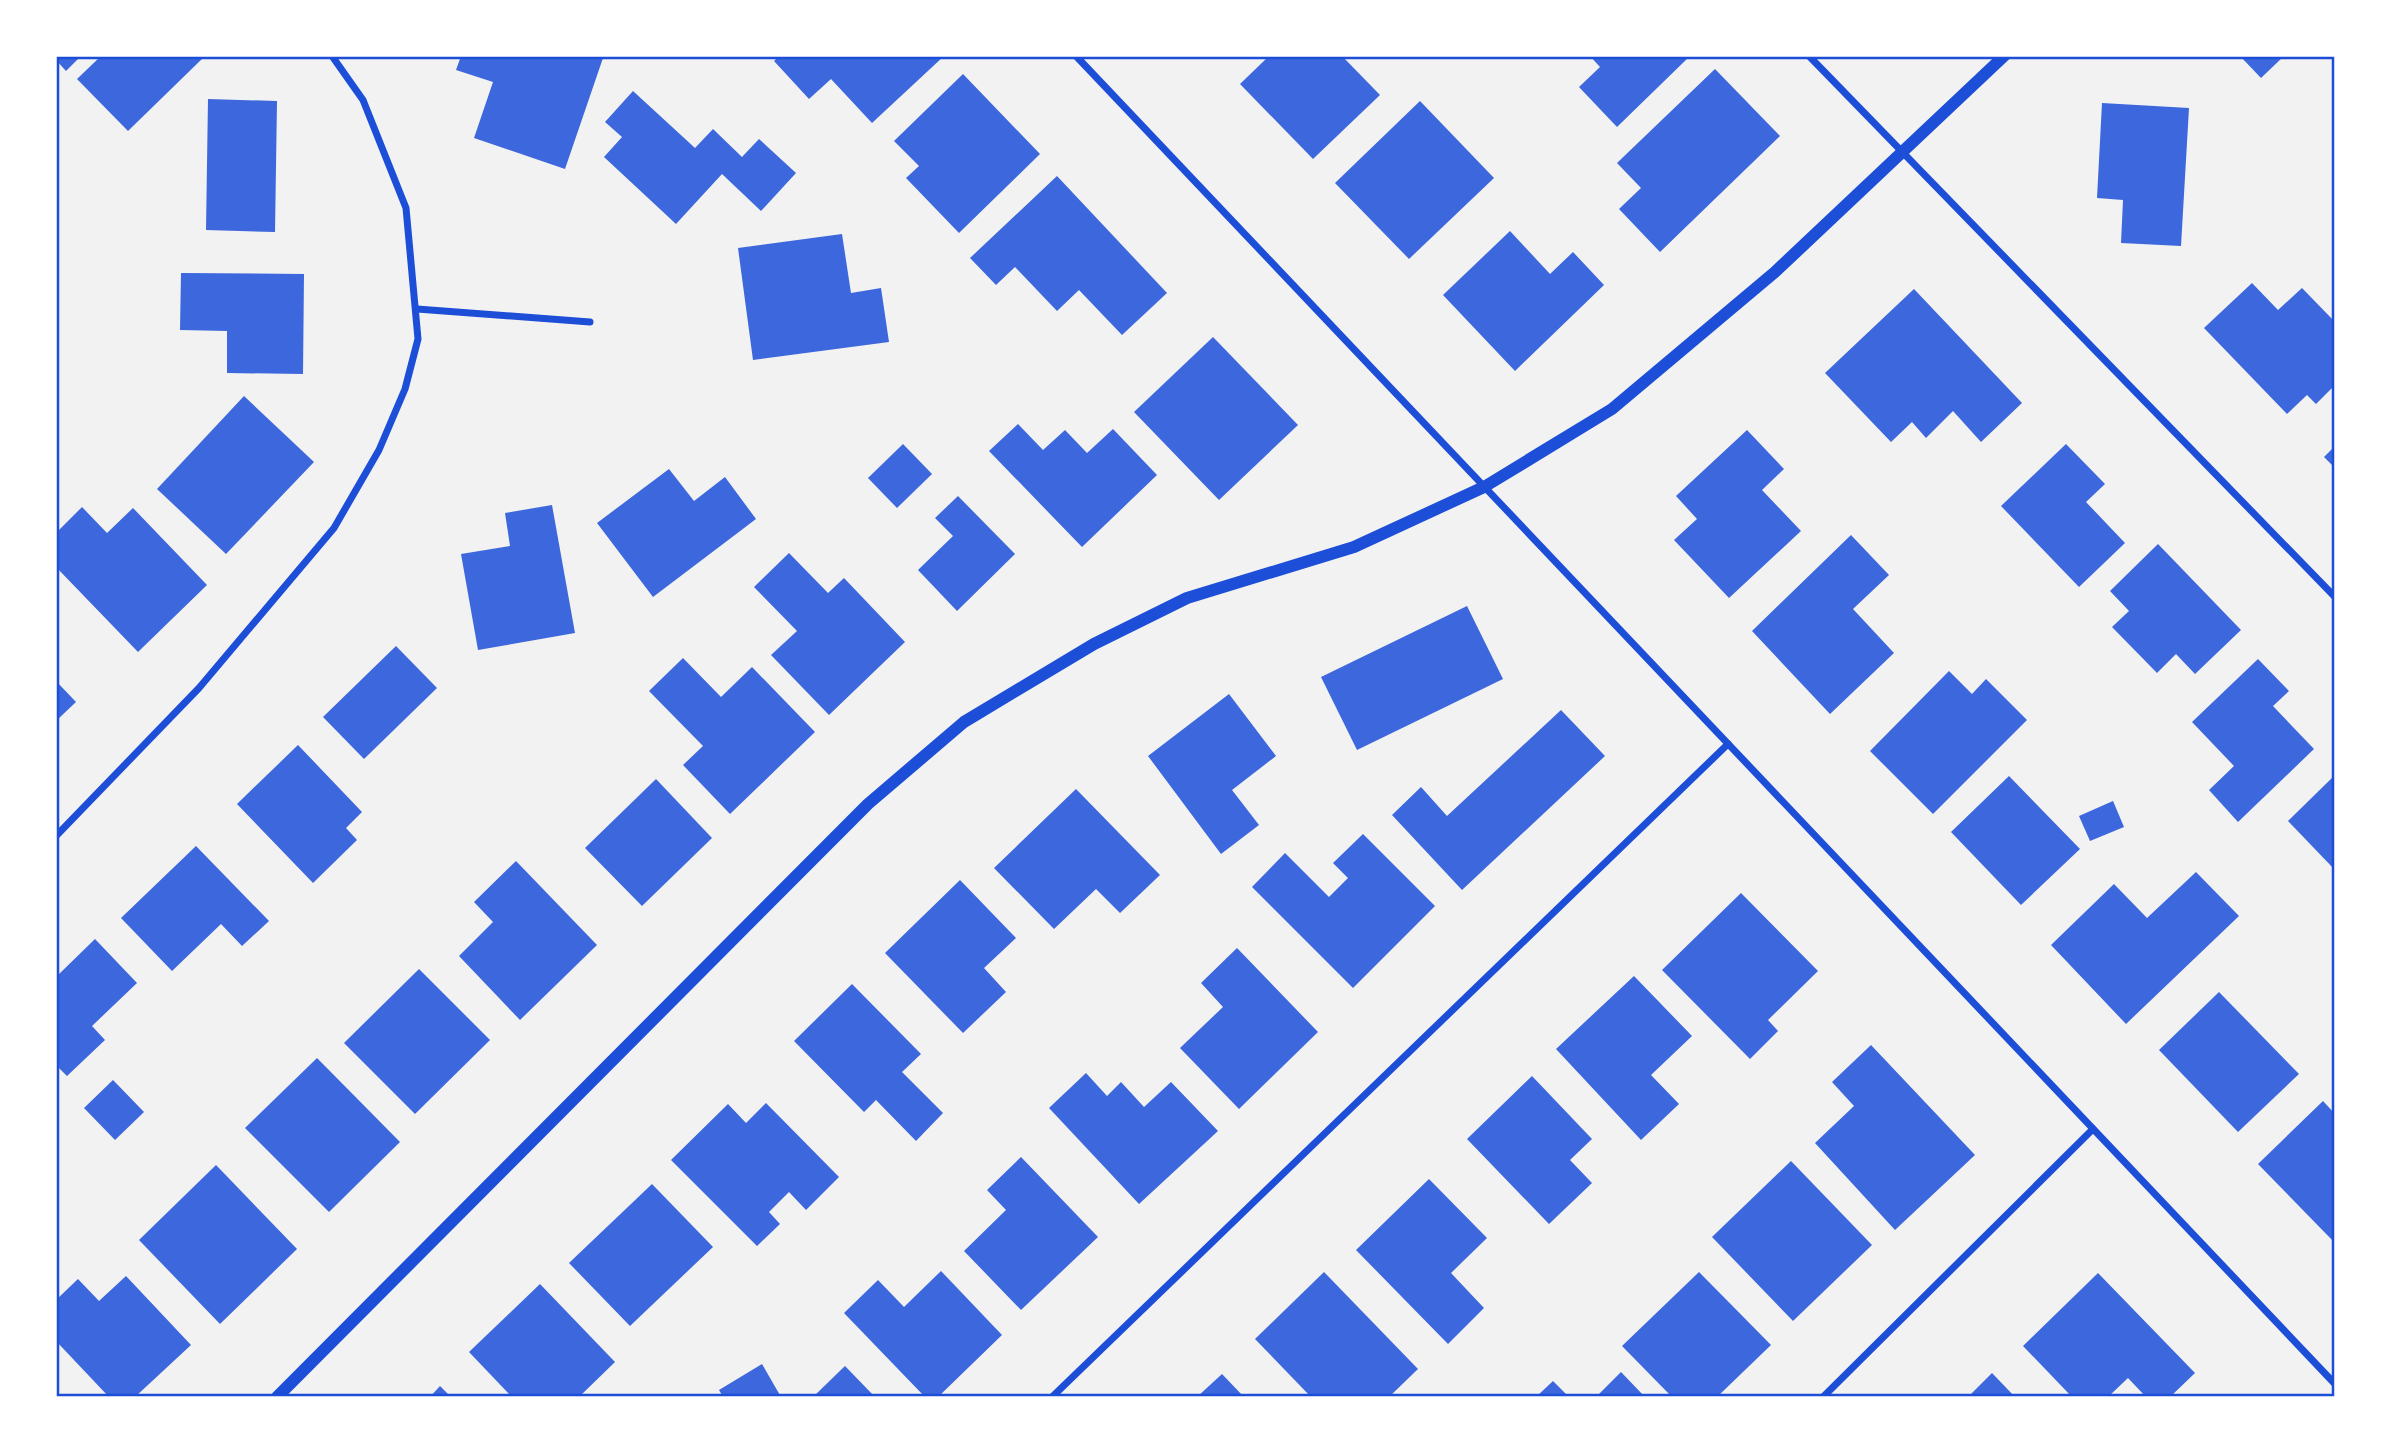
<svg xmlns="http://www.w3.org/2000/svg" width="2391" height="1453" viewBox="0 0 2391 1453" font-family="'Source Sans 3',sans-serif">
  <rect width="100%" height="100%" fill="#f2f2f2"/>
  <g fill="#3d67dc">
    <polygon points="56,56 81,56 66,71 56,60"/>
    <polygon points="101,56 205,56 128,131 77,79"/>
    <polygon points="461,56 603,58 565,169 474,138 493,82 456,70"/>
    <polygon points="779,56 944,56 872,123 831,79 809,99 774,61"/>
    <polygon points="1269,56 1342,56 1380,95 1313,159 1240,84"/>
    <polygon points="1590,56 1690,56 1617,127 1579,87 1600,67"/>
    <polygon points="2240,56 2284,56 2261,78"/>
    <polygon points="1715,69 1780,136 1660,252 1619,209 1641,188 1617,163"/>
    <polygon points="963,74 1040,154 959,233 906,178 919,166 894,141"/>
    <polygon points="633,91 695,148 713,129 742,157 759,139 796,173 761,211 722,174 676,224 604,157 622,137 605,122"/>
    <polygon points="208,99 277,101 275,232 206,230"/>
    <polygon points="1420,101 1494,178 1409,259 1335,183"/>
    <polygon points="2102,103 2189,108 2181,246 2121,243 2123,200 2097,198"/>
    <polygon points="1057,176 1167,293 1122,335 1079,290 1057,311 1015,267 996,285 970,258"/>
    <polygon points="1510,231 1550,274 1573,252 1604,285 1515,371 1443,295"/>
    <polygon points="842,234 851,293 881,288 889,342 753,360 738,248"/>
    <polygon points="181,273 304,274 303,374 227,373 227,331 180,330"/>
    <polygon points="2252,283 2278,310 2302,288 2335,322 2335,385 2316,404 2307,395 2287,414 2204,328"/>
    <polygon points="1914,289 2022,403 1981,442 1953,411 1926,438 1912,422 1891,442 1825,373"/>
    <polygon points="1213,337 1298,425 1219,500 1134,412"/>
    <polygon points="244,396 314,462 226,554 157,489"/>
    <polygon points="1018,424 1043,450 1065,430 1087,453 1113,429 1157,475 1082,547 989,451"/>
    <polygon points="1747,430 1784,469 1762,490 1801,531 1729,598 1674,540 1697,519 1676,496"/>
    <polygon points="903,444 932,474 897,508 868,478"/>
    <polygon points="2066,444 2105,484 2086,502 2125,543 2079,587 2001,506"/>
    <polygon points="2335,446 2335,468 2324,457"/>
    <polygon points="669,469 694,501 725,477 756,519 653,597 597,523"/>
    <polygon points="958,496 1015,554 957,611 918,570 953,536 935,518"/>
    <polygon points="552,505 575,633 478,650 461,554 510,546 505,513"/>
    <polygon points="82,507 107,533 133,508 207,585 138,652 56,567 56,533"/>
    <polygon points="1851,535 1889,575 1853,609 1894,653 1830,714 1752,631"/>
    <polygon points="2158,544 2241,630 2195,674 2176,654 2157,673 2112,627 2129,611 2110,591"/>
    <polygon points="789,553 828,593 844,578 905,642 829,715 771,655 797,631 754,587"/>
    <polygon points="1467,606 1503,679 1357,750 1321,677"/>
    <polygon points="396,646 437,688 364,759 323,717"/>
    <polygon points="683,658 721,697 752,667 815,732 730,814 683,765 703,746 649,691"/>
    <polygon points="2258,659 2289,691 2273,706 2314,749 2238,822 2209,790 2234,766 2192,722"/>
    <polygon points="1949,671 1972,694 1986,679 2027,720 1933,814 1870,751"/>
    <polygon points="56,681 76,702 56,721"/>
    <polygon points="1229,694 1276,756 1232,790 1259,825 1221,854 1148,756"/>
    <polygon points="1561,710 1605,756 1462,890 1392,815 1421,787 1447,816"/>
    <polygon points="298,745 362,812 346,828 357,840 313,883 237,804"/>
    <polygon points="2335,775 2335,870 2288,821"/>
    <polygon points="2009,776 2080,849 2021,905 1951,832"/>
    <polygon points="656,779 712,838 642,906 585,848"/>
    <polygon points="1076,789 1160,875 1120,913 1096,889 1054,929 994,868"/>
    <polygon points="2113,801 2124,827 2090,841 2079,816"/>
    <polygon points="1363,834 1435,906 1353,988 1252,887 1285,853 1329,897 1348,878 1333,863"/>
    <polygon points="196,846 269,921 242,946 221,924 172,971 121,918"/>
    <polygon points="516,861 597,945 520,1020 459,956 493,922 474,902"/>
    <polygon points="2196,872 2239,916 2126,1024 2051,945 2114,884 2147,918"/>
    <polygon points="960,880 1016,938 984,968 1006,992 963,1033 885,953"/>
    <polygon points="1741,893 1818,971 1768,1020 1778,1031 1750,1059 1662,970"/>
    <polygon points="95,939 137,983 92,1026 105,1040 67,1076 56,1065 56,977"/>
    <polygon points="1237,948 1318,1032 1239,1109 1180,1048 1223,1007 1201,983"/>
    <polygon points="419,969 490,1040 415,1114 344,1043"/>
    <polygon points="1634,976 1692,1036 1651,1075 1679,1104 1641,1140 1556,1049"/>
    <polygon points="852,984 921,1054 902,1072 943,1113 916,1141 876,1100 864,1112 794,1041"/>
    <polygon points="2219,992 2299,1074 2238,1132 2159,1050"/>
    <polygon points="1871,1045 1975,1155 1895,1230 1815,1143 1854,1106 1832,1082"/>
    <polygon points="317,1058 400,1142 329,1212 245,1128"/>
    <polygon points="1086,1073 1107,1096 1121,1082 1144,1107 1171,1082 1218,1131 1139,1204 1049,1108"/>
    <polygon points="1532,1076 1592,1139 1570,1160 1592,1183 1549,1224 1467,1139"/>
    <polygon points="113,1080 144,1112 115,1140 84,1108"/>
    <polygon points="2323,1101 2335,1114 2335,1243 2258,1164"/>
    <polygon points="766,1103 839,1177 806,1210 789,1192 769,1212 780,1224 757,1246 671,1160 728,1104 746,1123"/>
    <polygon points="1021,1157 1098,1237 1021,1310 964,1251 1006,1210 987,1190"/>
    <polygon points="1791,1161 1872,1245 1793,1321 1712,1237"/>
    <polygon points="216,1165 297,1249 220,1324 139,1240"/>
    <polygon points="1429,1179 1487,1238 1451,1273 1484,1308 1448,1344 1356,1250"/>
    <polygon points="652,1184 713,1247 630,1326 569,1263"/>
    <polygon points="941,1271 1002,1335 938,1397 925,1397 844,1313 878,1280 904,1307"/>
    <polygon points="1324,1272 1418,1369 1389,1397 1311,1397 1255,1339"/>
    <polygon points="1699,1272 1771,1345 1717,1397 1672,1397 1622,1346"/>
    <polygon points="2098,1273 2195,1373 2170,1397 2146,1397 2128,1378 2108,1397 2072,1397 2023,1346"/>
    <polygon points="126,1276 191,1345 135,1397 109,1397 56,1341 56,1300 78,1279 99,1301"/>
    <polygon points="540,1284 615,1362 579,1397 512,1397 469,1352"/>
    <polygon points="762,1364 781,1397 723,1397 719,1390"/>
    <polygon points="845,1366 875,1397 813,1397"/>
    <polygon points="1621,1372 1645,1397 1596,1397"/>
    <polygon points="1992,1373 2015,1397 1968,1397"/>
    <polygon points="1222,1374 1244,1397 1197,1397"/>
    <polygon points="1553,1381 1569,1397 1536,1397"/>
    <polygon points="440,1386 451,1397 430,1397"/>
  </g>
  <g fill="none" stroke-linecap="round" stroke-linejoin="round">
    <g stroke="#1d4ed8" stroke-width="7">
      <polyline points="1076,56 2335,1384"/>
      <polyline points="1809,56 2335,597"/>
      <polyline points="417,309 590,322"/>
      <polyline points="56,836 199,688 334,528 379,450 405,389 418,339 406,208 363,100 332,56"/>
      <polyline points="1052,1397 1728,744"/>
      <polyline points="1823,1397 2093,1129"/>
    </g>
    <polyline stroke="#1d4ed8" stroke-width="12" points="277,1397 868,804 964,722 1094,644 1187,598 1354,547 1484,487 1612,409 1775,272 2004,56"/>
  </g>
  <rect width="2391" height="1453" fill="none" stroke="#ffffff" stroke-width="116"/>
  <rect x="58" y="58" width="2275" height="1337" fill="none" stroke="#1d4ed8" stroke-width="2.5"/>
</svg>
